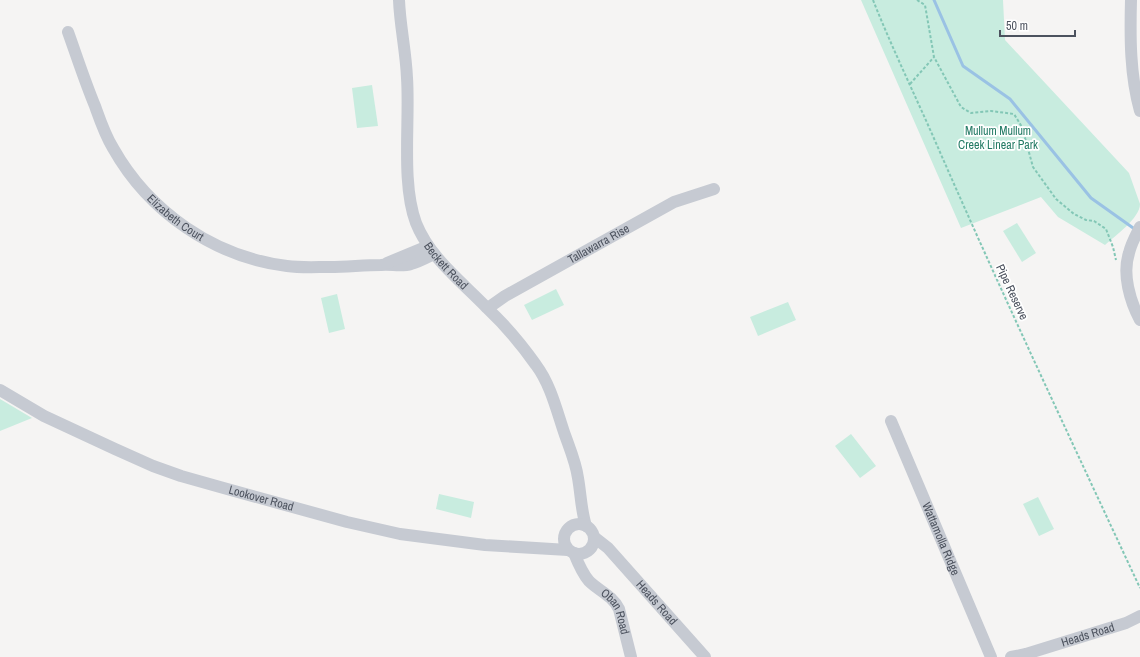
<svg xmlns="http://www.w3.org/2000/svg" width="1140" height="657" viewBox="0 0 1140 657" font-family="'Archivo Narrow',sans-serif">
  <rect width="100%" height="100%" fill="#f5f4f3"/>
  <g fill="#c8ecdf">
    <path d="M861 0H1003L1005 40 1129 173 1140 204C1140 218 1115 236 1105 245L1058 217 1041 197 961 228Z"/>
    <polygon points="372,85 378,126 357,128 352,88"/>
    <polygon points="1017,223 1036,253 1022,262 1003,231"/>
    <polygon points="556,289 564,305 532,320 524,305"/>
    <polygon points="337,294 345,329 329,333 321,298"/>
    <polygon points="788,302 796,320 758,336 750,317"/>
    <polygon points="0,399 32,418 0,431"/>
    <polygon points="851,434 876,466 860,478 835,446"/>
    <polygon points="439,494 474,502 471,518 436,509"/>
    <polygon points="1038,497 1054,529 1039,536 1023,504"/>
  </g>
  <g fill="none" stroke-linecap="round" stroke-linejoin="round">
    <polyline stroke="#9ac2e4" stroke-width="3" points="934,0 963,66 1010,99 1091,198 1136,230"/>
    <g stroke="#83c7b6" stroke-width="2" stroke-dasharray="3 2" stroke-linecap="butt">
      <path d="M873 0C892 48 915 95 936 143 1001 292 1071 440 1140 588"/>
      <polyline points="917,0 925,5 934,57 961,107 971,113 991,111 1014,114 1022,127 1033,167 1056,199 1074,214 1086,220 1094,221 1106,229 1113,247 1116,260"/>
      <polyline points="910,84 934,57"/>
    </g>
    <g stroke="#c6cad2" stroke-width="12">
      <path id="s1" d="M399 0C400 26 406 52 407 78 410 121 401 183 416 223 430 258 461 281 487 308 505 325 522 345 536 365 551 385 557 412 565 435 570 449 576 463 578 478 581 495 581 510 586 526"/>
      <path d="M1131 0C1130 38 1130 75 1140 111"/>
      <path id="s2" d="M68 32C77 57 85 82 95 106 100 120 105 135 113 148 149 212 214 257 287 266 301 268 316 267 330 267 347 267 364 265 381 265 391 264 402 267 411 264 419 262 426 258 434 254"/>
      <path d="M1140 227C1136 235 1131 244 1129 253 1122 274 1130 301 1140 320"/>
      <polyline points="387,263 428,246"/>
      <path id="s3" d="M488 308 505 296 674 202 714 189"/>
      <path id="s4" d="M0 390 44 416 115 449 153 466 181 476 220 487 347 522 400 534 485 545 568 550"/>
      <path id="s5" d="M891 421 991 657"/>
      <circle cx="579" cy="539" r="15"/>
      <path id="s6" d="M594 537 608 548 705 657"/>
      <path id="s7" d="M574 553C578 563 582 573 589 581 599 591 612 595 619 609L631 657"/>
      <path id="s8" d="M1011 657 1026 654 1126 623 1140 616"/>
    </g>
  </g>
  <g text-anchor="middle" stroke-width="3.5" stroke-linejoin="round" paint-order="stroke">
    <g font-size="12" fill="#237a64" stroke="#fff">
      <text x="998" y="135">Mullum Mullum<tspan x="998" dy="14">Creek Linear Park</tspan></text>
    </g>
    <g font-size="12" fill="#4c525e" stroke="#fff">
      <text dy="4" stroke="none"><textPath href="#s2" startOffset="219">Elizabeth Court</textPath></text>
      <text dy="4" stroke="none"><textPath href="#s3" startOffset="128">Tallawarra Rise</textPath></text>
      <text dy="4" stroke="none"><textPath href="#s1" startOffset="277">Beckett Road</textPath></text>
      <text transform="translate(1012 292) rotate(65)" y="4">Pipe Reserve</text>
      <text dy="4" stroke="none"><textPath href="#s4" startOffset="284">Lookover Road</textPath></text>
      <text dy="4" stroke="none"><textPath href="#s5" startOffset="128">Wattamolla Ridge</textPath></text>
      <text dy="4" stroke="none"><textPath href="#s6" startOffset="91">Heads Road</textPath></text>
      <text dy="4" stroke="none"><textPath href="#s7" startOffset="74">Oban Road</textPath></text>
      <text dy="4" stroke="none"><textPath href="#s8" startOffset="80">Heads Road</textPath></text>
    </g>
  </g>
  <path d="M1000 30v6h75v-6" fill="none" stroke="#4c525e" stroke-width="2"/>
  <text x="1006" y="30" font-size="12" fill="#4c525e" stroke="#ffffff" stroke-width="3" paint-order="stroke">50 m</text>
</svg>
